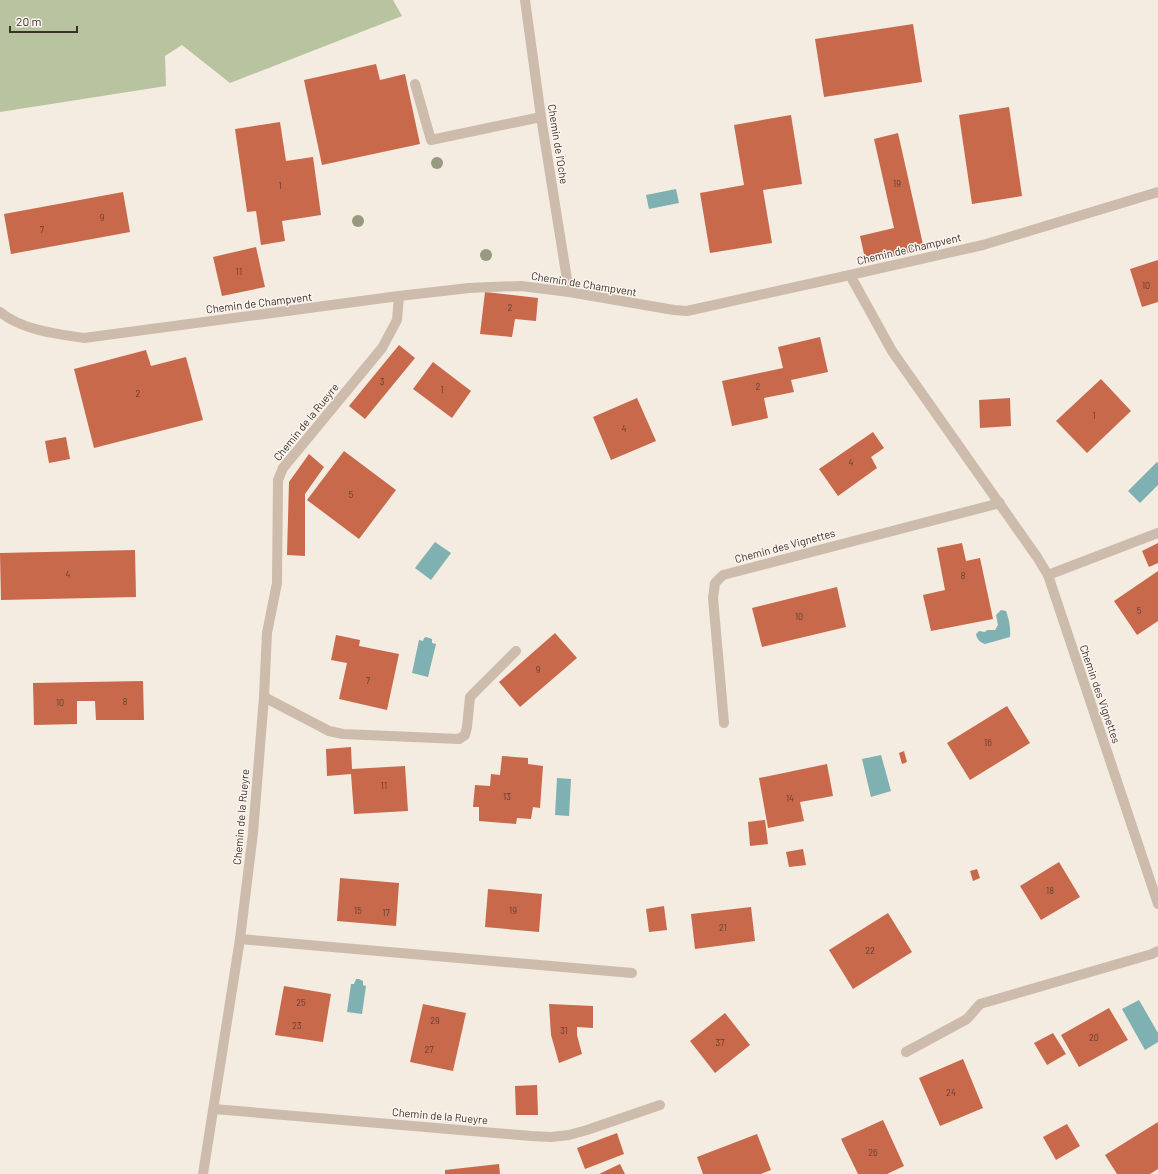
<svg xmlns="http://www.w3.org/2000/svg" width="1158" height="1174" viewBox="0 0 1158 1174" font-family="Barlow,sans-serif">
  <rect width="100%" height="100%" fill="#f4ebe1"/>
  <polygon fill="#b8c4a0" points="0,0 393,0 402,16 230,83 182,45 165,56 166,86 0,112"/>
  <g fill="#7fb0b2">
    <polygon points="676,189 679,203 649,209 646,195"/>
    <polygon points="1157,462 1158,463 1158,485 1140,503 1128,491"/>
    <polygon points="435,542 451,553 431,580 415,568"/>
    <path d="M1001 610 1006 611C1009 619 1011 629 1010 637L985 644C980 642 977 640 976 634L979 631 985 632 987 630H995L998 625 996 615Z"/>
    <polygon points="426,637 432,639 432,643 436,644 428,677 412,673 419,640 423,641 424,638"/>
    <polygon points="881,755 891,791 871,797 862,759"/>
    <polygon points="557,778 571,779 569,816 555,815"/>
    <polygon points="356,979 359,979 363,981 363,985 366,986 362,1014 347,1012 351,984 354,984"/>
    <polygon points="1139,1000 1158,1033 1158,1042 1145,1050 1122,1009"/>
  </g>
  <g fill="#c8694b">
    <polygon points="913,24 922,82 824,97 815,39"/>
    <polygon points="376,64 380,80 405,74 420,144 322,165 304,80"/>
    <polygon points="1009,107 1022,196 972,204 959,115"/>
    <polygon points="791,115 802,184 763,190 772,243 710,253 700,193 744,185 734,125"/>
    <polygon points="280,122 286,161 313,157 321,215 282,221 285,241 261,245 256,211 247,212 235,129"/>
    <polygon points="898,133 924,249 866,263 860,236 894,228 874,139"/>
    <polygon points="123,192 130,232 11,254 4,214"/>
    <polygon points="256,247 265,287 222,296 213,257"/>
    <polygon points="1158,260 1158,302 1142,307 1130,269"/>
    <polygon points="485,292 538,298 536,321 515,319 512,337 480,334"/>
    <polygon points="820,337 828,372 791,380 794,392 764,398 768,418 732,426 722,381 783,368 778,347"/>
    <polygon points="399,345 415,358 365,419 349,406"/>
    <polygon points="146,350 151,366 186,357 203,420 94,448 74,369"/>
    <polygon points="433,362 471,391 452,418 413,389"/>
    <polygon points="1101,379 1131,411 1087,453 1056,421"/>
    <polygon points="637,398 656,441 611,460 593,417"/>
    <polygon points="1010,398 1011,426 980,428 979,400"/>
    <polygon points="873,432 884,448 871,457 877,468 838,496 819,469"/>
    <polygon points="66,437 70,459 49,463 45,441"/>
    <polygon points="344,451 396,490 359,539 307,500"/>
    <polygon points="309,454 324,467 305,494 305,556 287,555 289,482"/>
    <polygon points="962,543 966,561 980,558 993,619 931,631 923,595 945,590 937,548"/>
    <polygon points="1158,543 1158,563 1149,567 1142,551"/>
    <polygon points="135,550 136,597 1,600 0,553"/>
    <polygon points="1158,571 1158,621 1137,635 1114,601"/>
    <polygon points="837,587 846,627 762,647 752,608"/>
    <polygon points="555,633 577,658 520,707 499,682"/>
    <polygon points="336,635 360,640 359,646 399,654 387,710 339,699 347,663 331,660"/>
    <polygon points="143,681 144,720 96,720 95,701 77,701 77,724 34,725 33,683"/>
    <polygon points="1007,706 1030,743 970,780 947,743"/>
    <polygon points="351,747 352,769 405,766 408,811 354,814 351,774 327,776 326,749"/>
    <polygon points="904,751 907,762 902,764 899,753"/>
    <polygon points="502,756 528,758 528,764 543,766 540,808 533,807 531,819 517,818 516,824 479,821 479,807 473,807 475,785 490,786 491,774 500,775"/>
    <polygon points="827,764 833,796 800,802 804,821 768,828 759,778"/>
    <polygon points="765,820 768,844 750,846 748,822"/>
    <polygon points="803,849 806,865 789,867 786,852"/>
    <polygon points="1059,862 1080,897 1041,920 1020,886"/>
    <polygon points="977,869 980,878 973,881 970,871"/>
    <polygon points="340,878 399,883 396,926 337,921"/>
    <polygon points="488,889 542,894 539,932 485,927"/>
    <polygon points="664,906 667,930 649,932 646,909"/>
    <polygon points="751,907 755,941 695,949 691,914"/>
    <polygon points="888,913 912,952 853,989 829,950"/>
    <polygon points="284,986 331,994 323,1042 275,1035"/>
    <polygon points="423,1004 466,1013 453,1071 410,1062"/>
    <polygon points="549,1004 593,1006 593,1028 577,1027 577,1035 582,1054 559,1063 551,1035"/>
    <polygon points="1109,1008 1128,1040 1079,1067 1061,1035"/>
    <polygon points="725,1013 750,1045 715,1073 690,1041"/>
    <polygon points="1053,1033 1066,1054 1047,1065 1034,1043"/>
    <polygon points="963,1059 983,1108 940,1126 919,1078"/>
    <polygon points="537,1085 538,1115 516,1115 515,1086"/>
    <polygon points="883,1120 904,1166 887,1174 858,1174 841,1139"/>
    <polygon points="1158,1122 1158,1169 1150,1174 1117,1174 1105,1155"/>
    <polygon points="1067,1124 1080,1146 1056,1160 1043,1137"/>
    <polygon points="617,1133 624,1154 585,1169 577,1148"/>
    <polygon points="757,1134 771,1170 761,1174 703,1174 697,1157"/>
    <polygon points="499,1164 500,1174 445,1174 445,1170"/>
    <polygon points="620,1164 625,1174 599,1174"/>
  </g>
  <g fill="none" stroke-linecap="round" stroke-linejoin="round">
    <g stroke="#cdbbac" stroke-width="10">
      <polyline points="525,0 541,117 569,292"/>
      <polyline points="415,84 431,140 541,117"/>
      <polyline points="850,275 892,351 1037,557 1048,575 1158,904"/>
      <path d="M0 312C22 330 56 334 84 338L399 296 469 288 491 287 521 286 569 292 674 310 687 311 850 275 983 245 1158 192"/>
      <polyline points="1048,575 1158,533"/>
      <polyline points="264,697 329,731 343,734 459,739 465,735 467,727 470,697 516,651"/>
      <polyline points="724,723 713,598 715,583 723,575 1000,503"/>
      <polyline points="240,939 632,973"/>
      <polyline points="906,1052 967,1019 980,1004 1152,954 1158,951"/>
      <polyline points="214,1109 531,1136 551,1137 569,1135 587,1130 660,1105"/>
      <polyline points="203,1174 240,939 253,833 264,697 267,633 277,583 278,480 283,468 382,348 397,320 399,296"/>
    </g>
  </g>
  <g fill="#969b7f">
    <circle cx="437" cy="163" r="6"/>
    <circle cx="358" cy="221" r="6"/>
    <circle cx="486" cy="255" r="6"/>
  </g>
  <g text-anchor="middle" stroke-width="3" stroke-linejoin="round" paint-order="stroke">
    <g font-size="9" fill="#5e3e33">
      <text x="897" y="187">19</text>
      <text x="280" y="189">1</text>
      <text x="102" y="221">9</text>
      <text x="42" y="233">7</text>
      <text x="239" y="275">11</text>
      <text x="1146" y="289">10</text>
      <text x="510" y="311">2</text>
      <text x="382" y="385">3</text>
      <text x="758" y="390">2</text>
      <text x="442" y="393">1</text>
      <text x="138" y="397">2</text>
      <text x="1094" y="419">1</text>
      <text x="624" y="432">4</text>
      <text x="851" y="466">4</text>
      <text x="351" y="498">5</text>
      <text x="68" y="578">4</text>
      <text x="963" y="579">8</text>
      <text x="1139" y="614">5</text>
      <text x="799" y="620">10</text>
      <text x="538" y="673">9</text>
      <text x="368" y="684">7</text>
      <text x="125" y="705">8</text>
      <text x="60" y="706">10</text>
      <text x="988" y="746">16</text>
      <text x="384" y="789">11</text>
      <text x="507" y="800">13</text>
      <text x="790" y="802">14</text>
      <text x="1050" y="894">18</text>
      <text x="358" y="914">15</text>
      <text x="513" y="914">19</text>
      <text x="386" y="916">17</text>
      <text x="723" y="931">21</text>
      <text x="870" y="954">22</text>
      <text x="301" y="1006">25</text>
      <text x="435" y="1024">29</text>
      <text x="297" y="1029">23</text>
      <text x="564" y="1034">31</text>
      <text x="1094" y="1041">20</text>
      <text x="720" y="1046">37</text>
      <text x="429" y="1053">27</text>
      <text x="951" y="1096">24</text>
      <text x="873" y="1156">26</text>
    </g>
    <g font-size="11" fill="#3b302b" stroke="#fbf5ee">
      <text transform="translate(558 144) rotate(81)" y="4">Chemin de l'Oche</text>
      <text transform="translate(909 249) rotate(-13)" y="4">Chemin de Champvent</text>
      <text transform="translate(584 284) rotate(9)" y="4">Chemin de Champvent</text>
      <text transform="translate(259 303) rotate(-7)" y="4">Chemin de Champvent</text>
      <text transform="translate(306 422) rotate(-51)" y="4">Chemin de la Rueyre</text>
      <text transform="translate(785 546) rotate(-15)" y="4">Chemin des Vignettes</text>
      <text transform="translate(1100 694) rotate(71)" y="4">Chemin des Vignettes</text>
      <text transform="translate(241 817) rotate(-85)" y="4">Chemin de la Rueyre</text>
      <text transform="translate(440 1116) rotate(5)" y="4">Chemin de la Rueyre</text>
    </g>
  </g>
  <path d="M10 26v6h67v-6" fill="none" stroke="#3b302b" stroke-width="2"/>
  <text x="16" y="26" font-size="12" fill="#3b302b" stroke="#fbf5ee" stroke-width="3" paint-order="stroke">20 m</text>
</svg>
